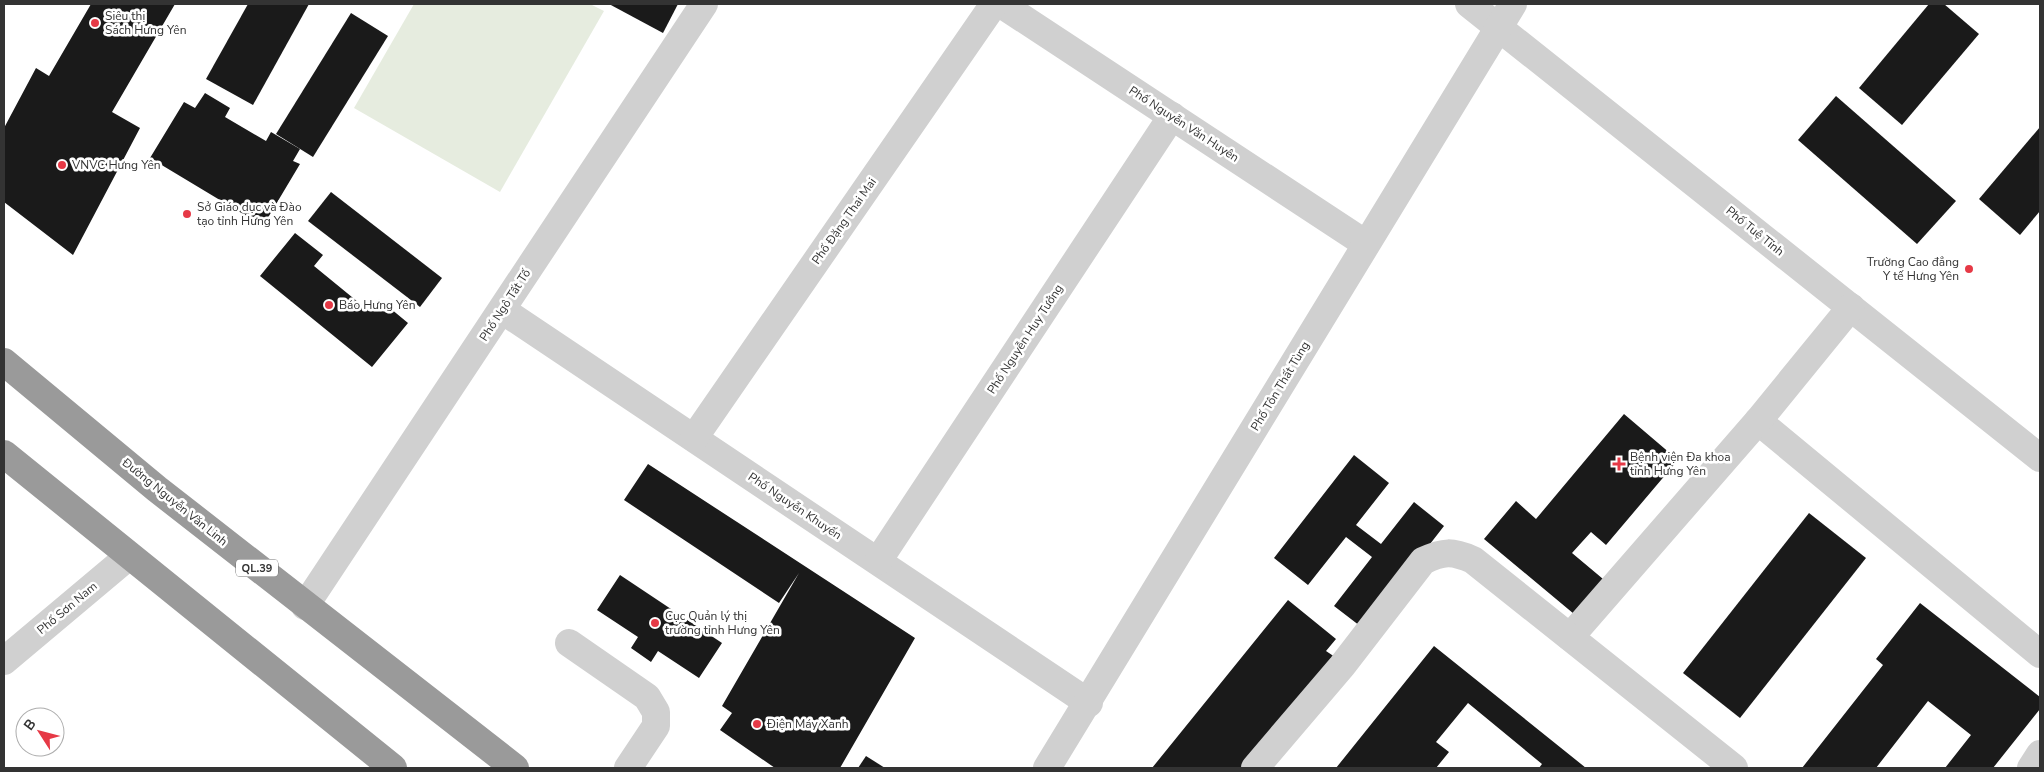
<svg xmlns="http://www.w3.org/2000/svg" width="2044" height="772" viewBox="0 0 2044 772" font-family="'Nunito Sans',sans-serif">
  <rect width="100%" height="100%" fill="#fff"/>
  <polygon fill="#e6ecdf" points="414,4 590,4 604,11 500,192 354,108"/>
  <g fill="#1a1a1a">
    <polygon points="91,4 175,4 112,112 140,128 73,255 4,202 4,128 36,68 49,76"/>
    <polygon points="248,4 309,4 253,105 206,79"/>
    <polygon points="609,4 678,4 663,33"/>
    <polygon points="1929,4 1944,4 1979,34 1902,125 1859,88"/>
    <polygon points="351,13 388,36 313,157 276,134"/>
    <polygon points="205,93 230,108 225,117 266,141 271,132 300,149 293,161 300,164 263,226 150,158 184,102 195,108"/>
    <polygon points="1836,96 1956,201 1917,244 1798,140"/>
    <polygon points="2040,127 2040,211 2020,235 1979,199"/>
    <polygon points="331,192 442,278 420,307 308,221"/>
    <polygon points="295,233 323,255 314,266 369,311 379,299 408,323 372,367 260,276"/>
    <polygon points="1624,414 1678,460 1606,545 1591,532 1572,553 1609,584 1580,619 1484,539 1516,501 1536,519"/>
    <polygon points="1354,455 1389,483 1356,525 1381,544 1414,502 1444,526 1364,629 1334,606 1372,557 1346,537 1308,585 1274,558"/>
    <polygon points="648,464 915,638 840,768 775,768 720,730 732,713 722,706 799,573 779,603 624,500"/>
    <polygon points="1809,513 1866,558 1740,718 1683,673"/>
    <polygon points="620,575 722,643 699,678 658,651 651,662 631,648 638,637 597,610"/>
    <polygon points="1288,600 1336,639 1326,651 1335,657 1245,768 1152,768"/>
    <polygon points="1920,603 2040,697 2040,709 1993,768 1945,768 1971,735 1928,701 1876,768 1802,768 1883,665 1876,659"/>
    <polygon points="1434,646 1586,768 1539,768 1542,764 1468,703 1436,742 1449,752 1436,768 1336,768"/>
    <polygon points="866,756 885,768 858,768"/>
  </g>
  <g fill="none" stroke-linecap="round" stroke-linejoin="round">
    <g stroke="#d0d0d0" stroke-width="28">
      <polyline points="1001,4 1366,244"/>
      <polyline points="1469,4 2040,458"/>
      <polyline points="502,310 1089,703"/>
      <polyline points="1758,421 2040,654"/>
      <polyline points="694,438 994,4"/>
      <polyline points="878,561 1172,116"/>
      <polyline points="305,606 704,4"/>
      <polyline points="1570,637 1758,421 1851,307"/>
      <polyline points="569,643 647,697 656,712 656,726 628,768"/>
      <polyline points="4,661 129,556"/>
      <polyline points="1047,768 1513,4"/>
      <path d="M1255 768 1342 666 1423 561C1444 551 1452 551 1473 560L1734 768"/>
      <polyline points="2031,768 2040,754"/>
    </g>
    <g stroke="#9a9a9a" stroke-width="28">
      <polyline points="4,362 157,489 515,768"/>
      <polyline points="4,454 393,768"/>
    </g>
  </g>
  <g fill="#e63946" stroke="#fff" stroke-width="2">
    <circle cx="95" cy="23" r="5"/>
    <circle cx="62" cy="165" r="5"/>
    <circle cx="187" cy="214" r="5"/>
    <circle cx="1969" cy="269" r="5"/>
    <circle cx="329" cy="305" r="5"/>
    <path d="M1616.5 456.5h5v5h5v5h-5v5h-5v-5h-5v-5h5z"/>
    <circle cx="655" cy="623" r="5"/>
    <circle cx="757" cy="724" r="5"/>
  </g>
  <g text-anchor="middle" stroke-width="5" stroke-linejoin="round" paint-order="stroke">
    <rect fill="#fff" stroke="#707070" stroke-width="1" x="236" y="559.5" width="42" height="17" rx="4"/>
    <g font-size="11" font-weight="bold" fill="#333">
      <text x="257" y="572">QL.39</text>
    </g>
    <g font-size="12" fill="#333" stroke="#fff" text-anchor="start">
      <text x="105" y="20">Siêu thị<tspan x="105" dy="14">Sách Hưng Yên</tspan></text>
      <text x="72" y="169">VNVC Hưng Yên</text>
      <text x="197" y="211">Sở Giáo dục và Đào<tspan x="197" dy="14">tạo tỉnh Hưng Yên</tspan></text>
      <text x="1959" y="266" text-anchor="end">Trường Cao đẳng<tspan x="1959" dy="14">Y tế Hưng Yên</tspan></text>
      <text x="339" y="309">Báo Hưng Yên</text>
      <text x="1630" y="461">Bệnh viện Đa khoa<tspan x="1630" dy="14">tỉnh Hưng Yên</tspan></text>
      <text x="665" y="620">Cục Quản lý thị<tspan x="665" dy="14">trường tỉnh Hưng Yên</tspan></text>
      <text x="767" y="728">Điện Máy Xanh</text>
    </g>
    <g font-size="12" fill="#333" stroke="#fff">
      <text transform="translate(1184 124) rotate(33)" y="4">Phố Nguyễn Văn Huyên</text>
      <text transform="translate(844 221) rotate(-55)" y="4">Phố Đặng Thai Mai</text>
      <text transform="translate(1755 231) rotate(39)" y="4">Phố Tuệ Tĩnh</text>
      <text transform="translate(505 305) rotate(-57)" y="4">Phố Ngô Tất Tố</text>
      <text transform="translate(1025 339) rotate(-57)" y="4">Phố Nguyễn Huy Tưởng</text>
      <text transform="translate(1280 386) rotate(-59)" y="4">Phố Tôn Thất Tùng</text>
      <text transform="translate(175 502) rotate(39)" y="4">Đường Nguyễn Văn Linh</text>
      <text transform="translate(795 506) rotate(34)" y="4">Phố Nguyễn Khuyến</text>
      <text transform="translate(67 608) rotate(-40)" y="4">Phố Sơn Nam</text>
    </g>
  </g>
  <rect width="2044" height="772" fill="none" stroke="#333333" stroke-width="10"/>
  <g transform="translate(40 732) rotate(306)"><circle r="24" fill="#ffffff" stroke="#adadad"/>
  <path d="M0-4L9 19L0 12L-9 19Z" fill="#e63946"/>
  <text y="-8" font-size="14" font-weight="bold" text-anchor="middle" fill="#333333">B</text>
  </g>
</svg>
